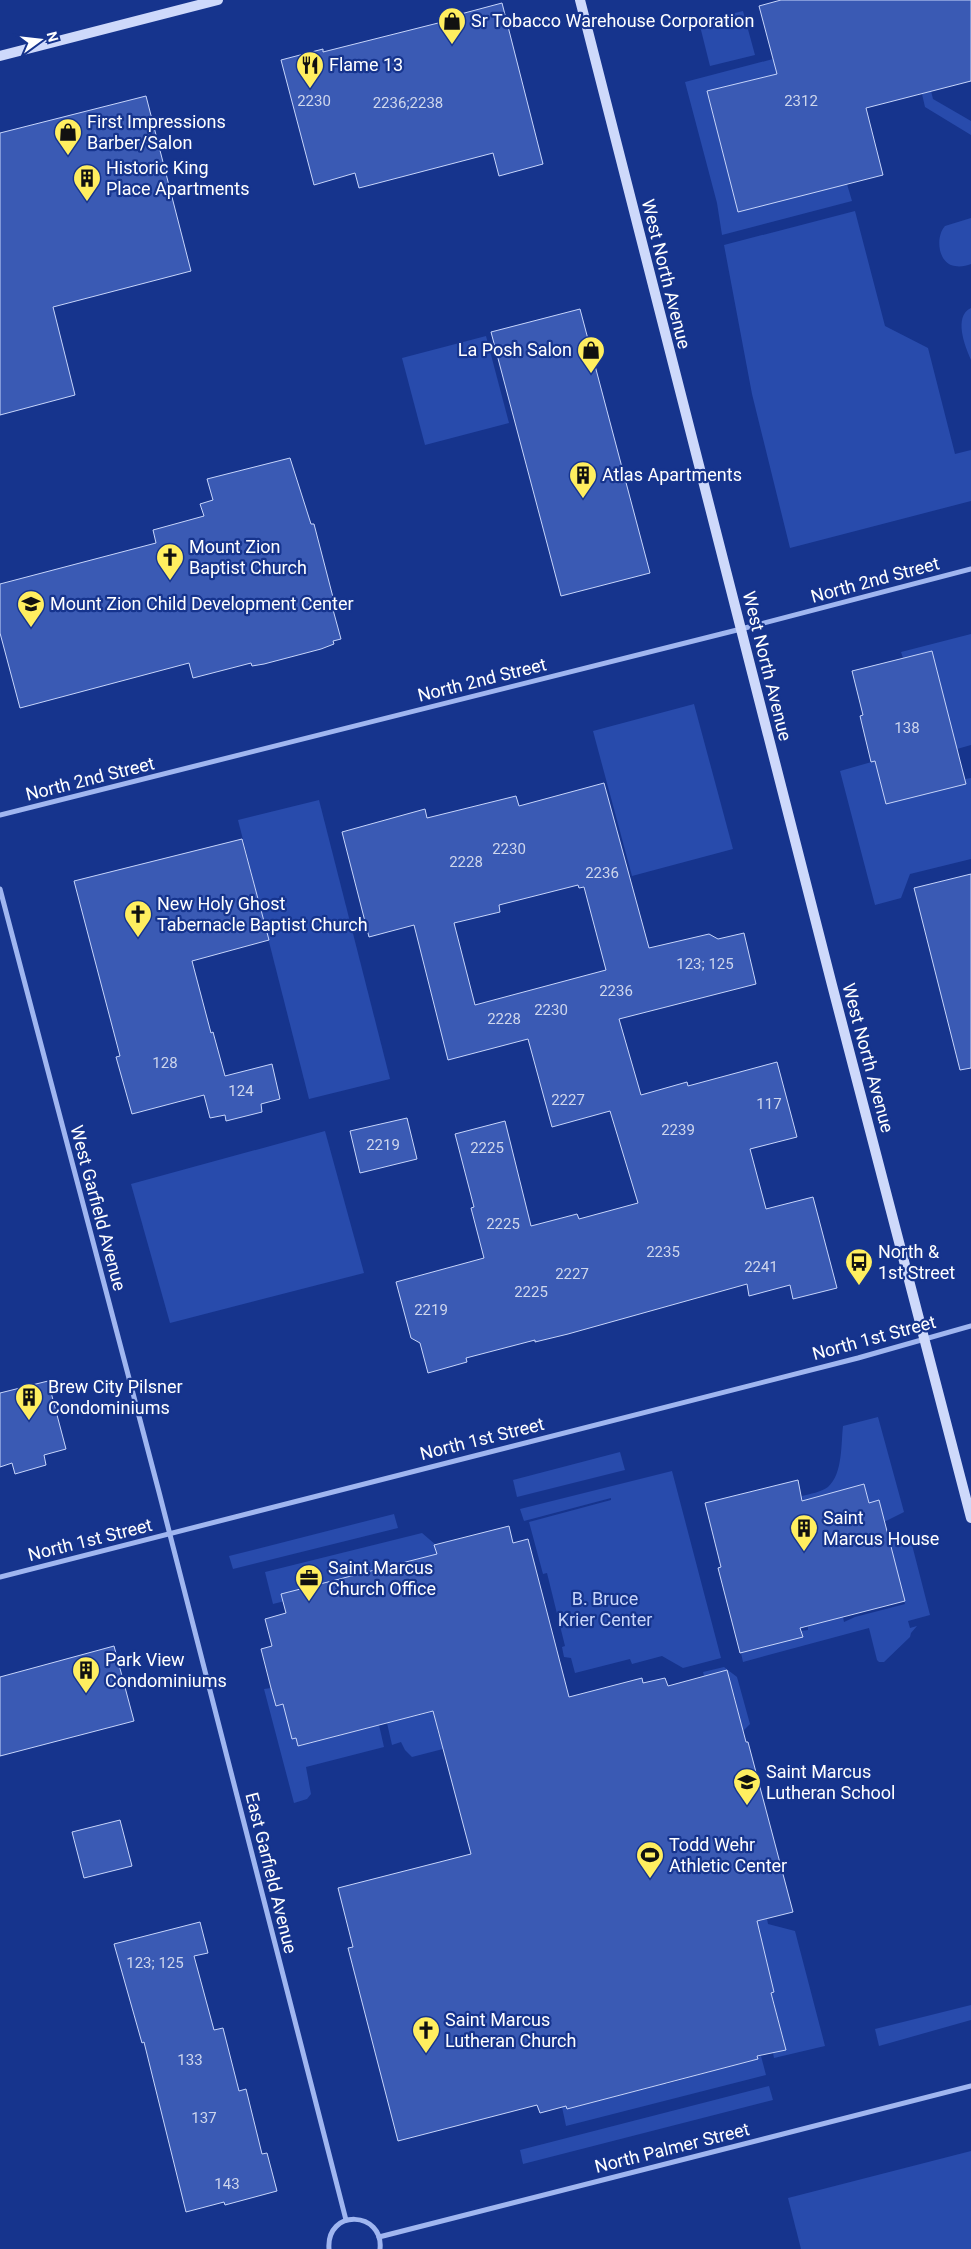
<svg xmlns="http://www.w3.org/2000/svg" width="971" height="2249" viewBox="0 0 971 2249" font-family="Roboto,sans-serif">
  <rect width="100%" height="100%" fill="#16348d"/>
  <g fill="#284bac">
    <polygon points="743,11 755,55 710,66 699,22"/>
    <polygon points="773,59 777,74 707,92 738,212 847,184 852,201 722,235 717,203 685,82"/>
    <polygon points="931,91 933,99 971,121 971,135 925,107 922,94"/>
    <polygon points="855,211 885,326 928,348 955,454 971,450 971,501 790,548 752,394 724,245"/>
    <path d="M971 218V264C966 266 960 267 955 266 938 264 935 237 945 226Z"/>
    <path d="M971 308V360C965 347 953 316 971 308Z"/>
    <polygon points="486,336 509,423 425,445 402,358"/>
    <polygon points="971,634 971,745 957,749 932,651 903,658 901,652"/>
    <polygon points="694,704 733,849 632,876 593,731"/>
    <polygon points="875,761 886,804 966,784 965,779 971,778 971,859 910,874 901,898 875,905 840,771"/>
    <polygon points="319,800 390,1079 309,1099 238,820"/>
    <polygon points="325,1131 364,1273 170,1323 131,1184"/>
    <path d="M878 1417 904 1512 884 1522 869 1503 864 1484 803 1502 802 1496C810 1494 821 1492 828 1487 843 1474 841 1443 843 1426Z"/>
    <polygon points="620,1452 625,1470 517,1497 513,1480"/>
    <polygon points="672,1471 721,1658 683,1668 662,1656 632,1664 630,1659 575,1673 571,1658 564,1657 562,1647 565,1646 547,1573 543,1574 529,1522 611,1500 611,1498 524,1521 520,1509"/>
    <polygon points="394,1514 398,1528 233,1569 229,1556"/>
    <polygon points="422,1533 436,1545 435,1546 439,1562 273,1604 265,1572"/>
    <polygon points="894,1536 910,1537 930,1615 908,1621 910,1628 917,1626 911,1633 910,1637 884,1662 879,1662 877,1660 869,1628 743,1662 741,1653 803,1636 801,1631 808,1630 808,1626 843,1617 844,1622 855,1617 905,1604 888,1538"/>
    <polygon points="724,1667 737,1677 750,1724 743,1731 734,1695 704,1676 703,1672"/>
    <polygon points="271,1688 276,1706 287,1703 299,1746 379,1725 384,1747 306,1767 311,1794 307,1799 294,1803 264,1689"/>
    <polygon points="436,1711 440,1728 437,1729 443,1749 412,1757 405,1750 401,1742 392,1745 387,1723"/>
    <polygon points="767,1919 768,1924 795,1931 825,2046 774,2058 773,2053 786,2049 753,1922"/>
    <polygon points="971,2005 971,2020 879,2046 875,2029"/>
    <polygon points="761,2056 766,2075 566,2126 562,2107 566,2106 567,2109 660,2085 659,2082 665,2081 666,2084 709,2072 709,2069 716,2068 717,2070 758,2059 757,2057"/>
    <polygon points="769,2086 773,2100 523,2164 520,2150"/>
    <polygon points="971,2151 971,2249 801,2249 788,2198"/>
  </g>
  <g fill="#3a5ab4" stroke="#c7d5fb" fill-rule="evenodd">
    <polygon points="781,0 971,0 971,81 866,108 883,175 738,212 707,91 777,74 759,6"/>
    <polygon points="502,3 543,164 499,176 493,153 359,188 355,173 314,185 281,60 323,49 323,52 458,18 457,15"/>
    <polygon points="146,96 191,271 53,307 75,395 0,415 0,133"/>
    <polygon points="580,309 650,573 561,596 491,332"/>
    <polygon points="290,458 311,524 314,524 335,605 332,606 341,639 333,641 334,644 321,649 264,664 252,666 251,663 193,678 189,663 20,708 0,633 0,584 156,543 153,530 204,516 200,504 213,500 207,479"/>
    <polygon points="932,651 966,784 886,804 875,761 871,762 860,716 863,715 852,671"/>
    <path d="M604 783 649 948 709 934 718 939 744 933 756 984 619 1019 641 1095 687 1082 688 1086 777 1062 797 1137 750 1149 766 1209 813 1197 837 1288 793 1299 790 1285 749 1296 747 1284 568 1334 535 1342V1340L466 1358 467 1362 428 1373 420 1343 411 1338 396 1282 484 1258 471 1208 474 1207 455 1134 505 1121 531 1226 577 1214 579 1219 638 1203 610 1111 552 1127 528 1039 448 1060 414 925 369 937 342 832 425 809 427 818 516 796 519 806ZM578 885 579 888 584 887 606 970 475 1005 454 923 500 912 499 905Z"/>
    <polygon points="242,839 269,940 192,961 211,1033 213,1032 225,1076 272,1064 280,1099 261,1104 262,1112 226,1121 225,1115 210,1118 204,1095 132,1114 116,1057 120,1056 74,881"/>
    <polygon points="971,874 971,1068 960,1070 914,888"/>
    <polygon points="407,1118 417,1159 360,1173 350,1131"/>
    <polygon points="48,1381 66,1449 44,1455 46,1465 15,1474 12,1463 0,1467 0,1393"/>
    <polygon points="798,1480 802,1501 864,1484 869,1503 879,1500 905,1601 800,1628 803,1637 740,1653 718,1568 721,1567 705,1503"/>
    <polygon points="509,1526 513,1543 528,1539 569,1697 642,1678 643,1683 665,1678 668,1686 727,1670 746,1742 748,1742 793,1912 757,1921 774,1992 771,1993 786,2050 757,2056 758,2059 567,2109 566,2106 540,2113 537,2105 398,2141 348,1948 353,1947 338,1888 471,1854 433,1711 298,1746 296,1738 292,1739 283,1704 276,1706 271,1688 261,1649 272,1646 265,1619 286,1613 281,1594 437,1554 434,1545"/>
    <polygon points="114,1646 134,1721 0,1756 0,1677"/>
    <polygon points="120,1820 132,1866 84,1878 72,1832"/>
    <polygon points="200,1922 208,1953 194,1956 214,2030 223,2028 239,2091 246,2089 262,2154 267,2153 277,2191 225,2205 224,2202 186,2212 144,2042 142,2043 114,1944"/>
  </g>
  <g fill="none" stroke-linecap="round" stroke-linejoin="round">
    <g stroke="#a0b6f0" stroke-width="5">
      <polyline points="0,815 741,629 971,569"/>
      <polyline points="0,889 159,1492 346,2220"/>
      <polyline points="0,1577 858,1358 971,1326"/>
      <polyline points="379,2237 971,2086"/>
      <path d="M329 2249C326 2208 384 2211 380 2249"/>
    </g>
    <g stroke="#ced9fb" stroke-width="10">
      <polyline points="580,0 832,985 971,1518"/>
      <polyline points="0,56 218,0"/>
    </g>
  </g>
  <defs>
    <g id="shop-pin" transform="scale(1.4375)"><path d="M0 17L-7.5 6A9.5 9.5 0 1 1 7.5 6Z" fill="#ffee5f" stroke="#16348d"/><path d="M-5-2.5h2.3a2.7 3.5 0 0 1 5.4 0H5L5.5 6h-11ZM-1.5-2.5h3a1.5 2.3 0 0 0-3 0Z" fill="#111"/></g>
    <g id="restaurant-pin" transform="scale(1.4375)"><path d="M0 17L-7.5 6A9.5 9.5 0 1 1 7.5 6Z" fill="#ffee5f" stroke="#16348d"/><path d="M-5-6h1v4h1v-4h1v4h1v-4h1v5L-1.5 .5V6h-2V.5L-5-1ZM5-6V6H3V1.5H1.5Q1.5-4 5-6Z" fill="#111"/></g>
    <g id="building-pin" transform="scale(1.4375)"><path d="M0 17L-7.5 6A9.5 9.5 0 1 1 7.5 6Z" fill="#ffee5f" stroke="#16348d"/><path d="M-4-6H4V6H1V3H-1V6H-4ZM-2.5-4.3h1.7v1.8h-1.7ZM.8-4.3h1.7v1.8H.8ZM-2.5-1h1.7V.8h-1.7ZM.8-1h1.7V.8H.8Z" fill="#111"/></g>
    <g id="church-pin" transform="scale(1.4375)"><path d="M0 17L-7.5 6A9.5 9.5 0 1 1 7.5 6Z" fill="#ffee5f" stroke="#16348d"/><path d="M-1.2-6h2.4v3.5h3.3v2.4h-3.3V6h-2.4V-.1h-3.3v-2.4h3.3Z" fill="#111"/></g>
    <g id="school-pin" transform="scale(1.4375)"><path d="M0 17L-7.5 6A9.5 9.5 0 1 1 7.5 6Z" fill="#ffee5f" stroke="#16348d"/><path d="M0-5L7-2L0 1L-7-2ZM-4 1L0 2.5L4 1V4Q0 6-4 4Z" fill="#111"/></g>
    <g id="bus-pin" transform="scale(1.4375)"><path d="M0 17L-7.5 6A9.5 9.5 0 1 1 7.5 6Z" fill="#ffee5f" stroke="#16348d"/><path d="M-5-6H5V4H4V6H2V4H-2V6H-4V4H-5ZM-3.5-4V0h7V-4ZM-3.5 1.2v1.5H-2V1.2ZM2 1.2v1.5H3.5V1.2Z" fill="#111"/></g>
    <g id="office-pin" transform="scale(1.4375)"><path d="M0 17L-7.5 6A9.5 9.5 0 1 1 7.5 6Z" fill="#ffee5f" stroke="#16348d"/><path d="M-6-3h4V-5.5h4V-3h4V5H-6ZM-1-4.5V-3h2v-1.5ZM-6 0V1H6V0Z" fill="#111"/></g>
    <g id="stadium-pin" transform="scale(1.4375)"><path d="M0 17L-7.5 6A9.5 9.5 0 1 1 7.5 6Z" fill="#ffee5f" stroke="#16348d"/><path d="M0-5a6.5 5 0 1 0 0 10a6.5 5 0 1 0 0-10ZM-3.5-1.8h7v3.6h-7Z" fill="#111"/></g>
  </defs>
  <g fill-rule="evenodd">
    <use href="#shop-pin" x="452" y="21"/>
    <use href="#restaurant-pin" x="310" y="65"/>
    <use href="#shop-pin" x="68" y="132"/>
    <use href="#building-pin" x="87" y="178"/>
    <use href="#shop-pin" x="591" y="350"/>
    <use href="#building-pin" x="583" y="475"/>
    <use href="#church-pin" x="170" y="557"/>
    <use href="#school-pin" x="31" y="604"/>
    <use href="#church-pin" x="138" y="914"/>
    <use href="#bus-pin" x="859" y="1262"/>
    <use href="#building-pin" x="29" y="1397"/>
    <use href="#building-pin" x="804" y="1528"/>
    <use href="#office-pin" x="309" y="1578"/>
    <use href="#building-pin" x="86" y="1670"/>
    <use href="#school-pin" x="747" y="1782"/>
    <use href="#stadium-pin" x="650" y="1855"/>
    <use href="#church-pin" x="426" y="2030"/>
  </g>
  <g text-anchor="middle" stroke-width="4.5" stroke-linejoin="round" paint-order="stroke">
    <g font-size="15" fill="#ced6ec">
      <text x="314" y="106">2230</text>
      <text x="801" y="106">2312</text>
      <text x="408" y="108">2236;2238</text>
      <text x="907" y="733">138</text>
      <text x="509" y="854">2230</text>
      <text x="466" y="867">2228</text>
      <text x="602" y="878">2236</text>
      <text x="705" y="969">123; 125</text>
      <text x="616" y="996">2236</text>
      <text x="551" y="1015">2230</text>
      <text x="504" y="1024">2228</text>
      <text x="165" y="1068">128</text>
      <text x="241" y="1096">124</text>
      <text x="568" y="1105">2227</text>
      <text x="769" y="1109">117</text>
      <text x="678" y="1135">2239</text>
      <text x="383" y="1150">2219</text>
      <text x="487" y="1153">2225</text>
      <text x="503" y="1229">2225</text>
      <text x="663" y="1257">2235</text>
      <text x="761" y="1272">2241</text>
      <text x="572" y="1279">2227</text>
      <text x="531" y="1297">2225</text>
      <text x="431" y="1315">2219</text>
      <text x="155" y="1968">123; 125</text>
      <text x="190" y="2065">133</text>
      <text x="204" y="2123">137</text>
      <text x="227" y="2189">143</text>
    </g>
    <g font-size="18" fill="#fff" stroke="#16348d" text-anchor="start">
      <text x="471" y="27">Sr Tobacco Warehouse Corporation</text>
      <text x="329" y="71">Flame 13</text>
      <text x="87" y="128">First Impressions<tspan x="87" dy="21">Barber/Salon</tspan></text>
      <text x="106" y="174">Historic King<tspan x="106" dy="21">Place Apartments</tspan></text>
      <text x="572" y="356" text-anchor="end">La Posh Salon</text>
      <text x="602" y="481">Atlas Apartments</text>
      <text x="189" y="553">Mount Zion<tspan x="189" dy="21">Baptist Church</tspan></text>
      <text x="50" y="610">Mount Zion Child Development Center</text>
      <text x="157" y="910">New Holy Ghost<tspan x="157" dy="21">Tabernacle Baptist Church</tspan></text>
      <text x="878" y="1258">North &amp;<tspan x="878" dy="21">1st Street</tspan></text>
      <text x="48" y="1393">Brew City Pilsner<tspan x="48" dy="21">Condominiums</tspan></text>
      <text x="823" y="1524">Saint<tspan x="823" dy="21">Marcus House</tspan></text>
      <text x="328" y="1574">Saint Marcus<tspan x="328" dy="21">Church Office</tspan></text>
      <text x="105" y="1666">Park View<tspan x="105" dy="21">Condominiums</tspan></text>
      <text x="766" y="1778">Saint Marcus<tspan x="766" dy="21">Lutheran School</tspan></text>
      <text x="669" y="1851">Todd Wehr<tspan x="669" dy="21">Athletic Center</tspan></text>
      <text x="445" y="2026">Saint Marcus<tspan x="445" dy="21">Lutheran Church</tspan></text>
    </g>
    <g font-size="18" fill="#fff" stroke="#16348d">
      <text transform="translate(666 274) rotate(76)" y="6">West North Avenue</text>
      <text transform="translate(875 580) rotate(-15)" y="6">North 2nd Street</text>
      <text transform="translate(767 666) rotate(76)" y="6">West North Avenue</text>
      <text transform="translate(482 680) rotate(-14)" y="6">North 2nd Street</text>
      <text transform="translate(90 779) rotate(-14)" y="6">North 2nd Street</text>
      <text transform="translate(868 1058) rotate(75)" y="6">West North Avenue</text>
      <text transform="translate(98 1208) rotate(75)" y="6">West Garfield Avenue</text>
      <text transform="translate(874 1338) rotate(-15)" y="6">North 1st Street</text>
      <text transform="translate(482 1439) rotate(-14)" y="6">North 1st Street</text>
      <text transform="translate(90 1540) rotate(-14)" y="6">North 1st Street</text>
      <text transform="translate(271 1873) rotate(76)" y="6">East Garfield Avenue</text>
      <text transform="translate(672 2148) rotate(-14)" y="6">North Palmer Street</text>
    </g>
    <g font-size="18" fill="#c7d5fb" stroke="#16348d">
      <text x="605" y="1605">B. Bruce<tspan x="605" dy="21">Krier Center</tspan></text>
    </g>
  </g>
  <g transform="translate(40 40) rotate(75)" stroke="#16348d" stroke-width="4" paint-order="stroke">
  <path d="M0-4L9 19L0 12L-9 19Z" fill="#ffffff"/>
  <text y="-8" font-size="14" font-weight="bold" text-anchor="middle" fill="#ffffff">N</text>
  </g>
</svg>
